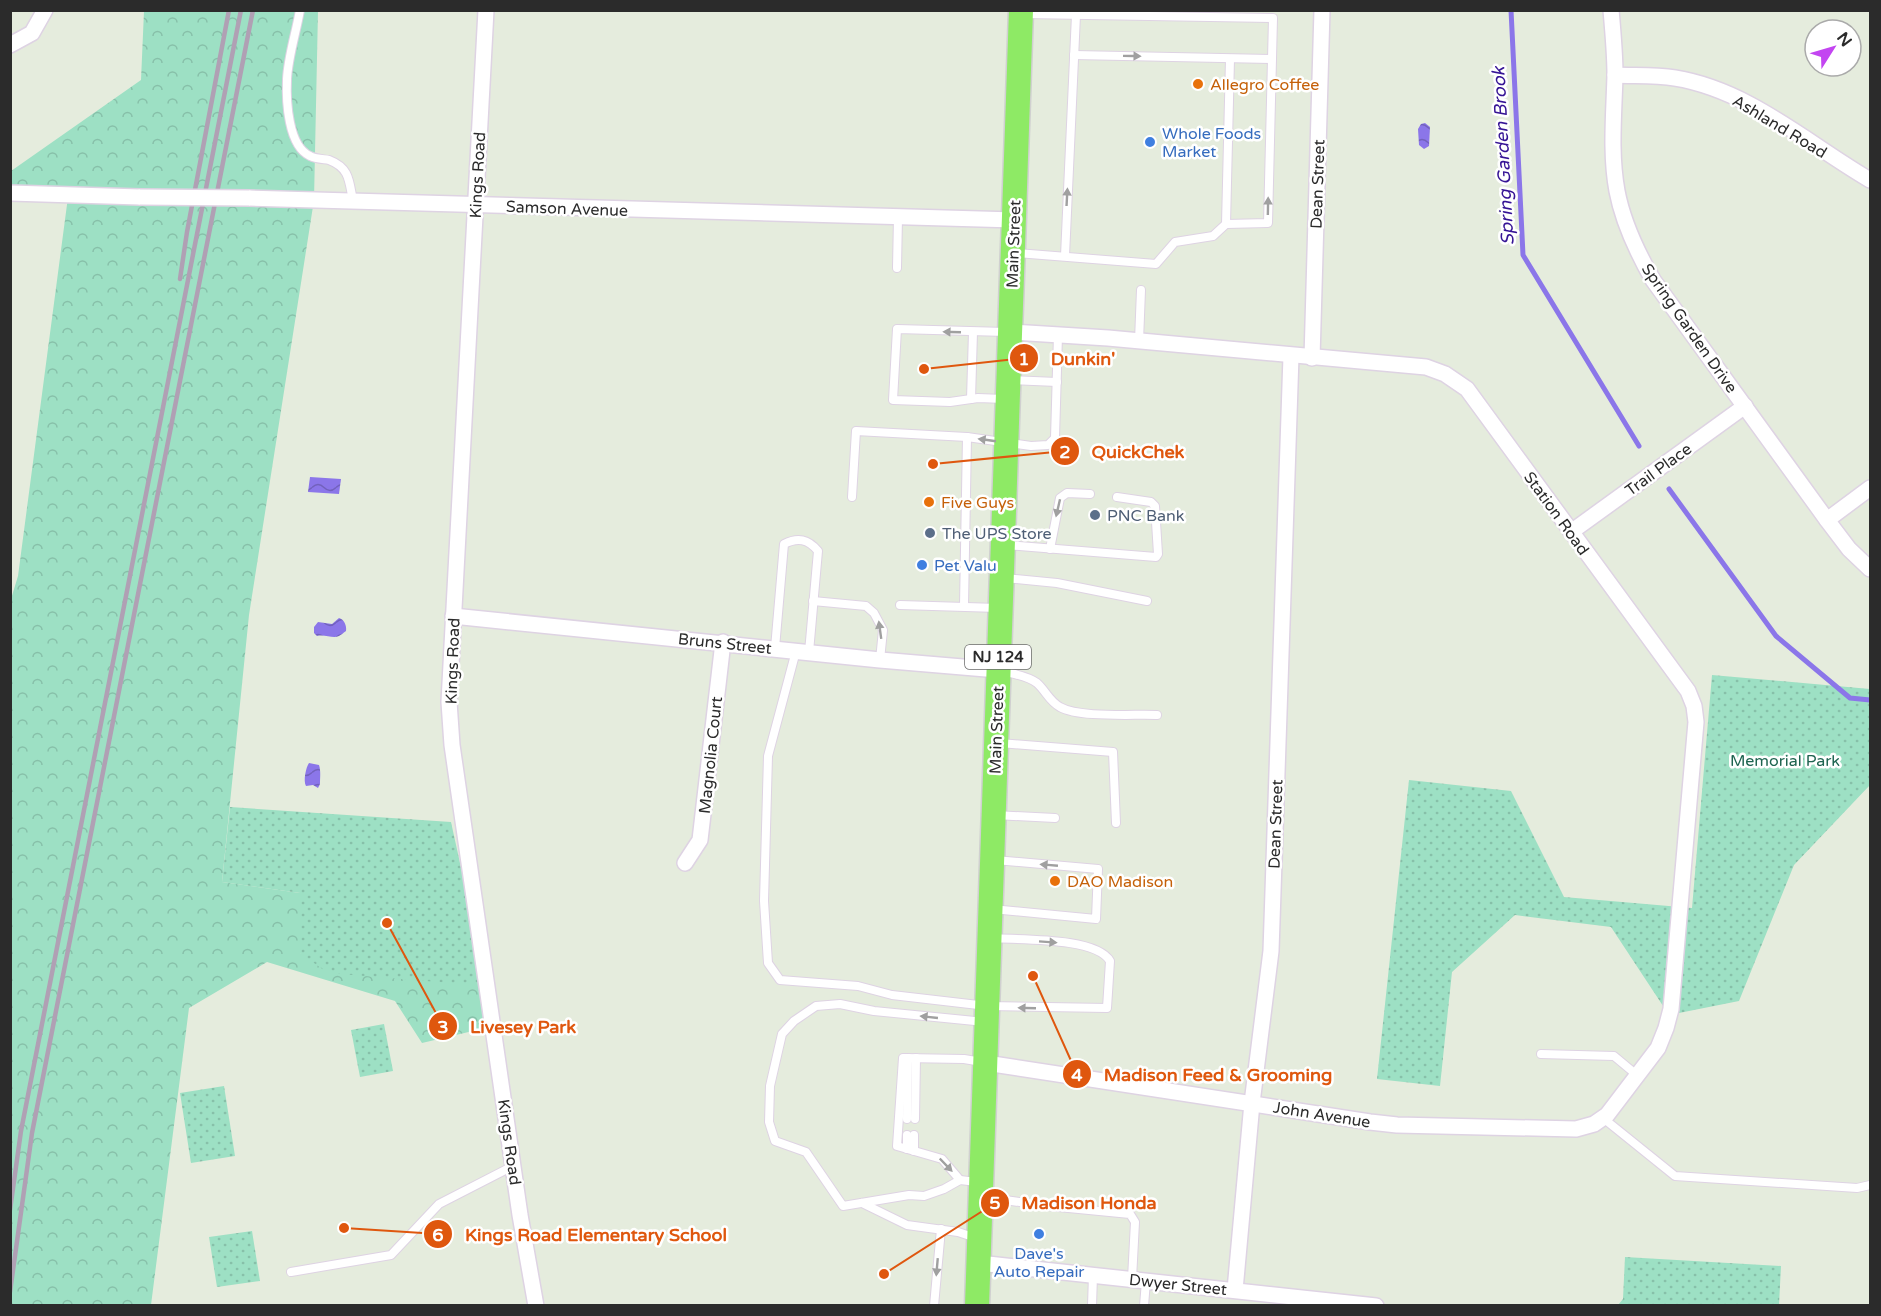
<svg xmlns="http://www.w3.org/2000/svg" width="1881" height="1316" viewBox="0 0 1881 1316" font-family="'Varela Round',sans-serif">
  <defs>
    <pattern id="forest-crowns" width="20" height="18" patternUnits="userSpaceOnUse" patternTransform="scale(1.5)"><rect width="20" height="18" fill="#9de0c4"/><path d="M2 6a3 3 0 1 1 6 0M12 15a3 3 0 1 1 6 0" fill="none" stroke="#87c0a9"/></pattern>
    <pattern id="park-dots" width="8" height="8" patternUnits="userSpaceOnUse" patternTransform="scale(1.5)"><rect width="8" height="8" fill="#9de0c4"/><path d="M2 2h.1M6 6h.1" fill="none" stroke="#87c0a9" stroke-width="1.8" stroke-linecap="round"/></pattern>
    <pattern id="water-waves" width="16" height="10" patternUnits="userSpaceOnUse" patternTransform="scale(1.5)"><rect width="16" height="10" fill="#8b76e9"/><path d="M0 5q4-4 8 0t8 0" fill="none" stroke="#7261bd"/></pattern>
  </defs>
  <rect width="100%" height="100%" fill="#e5ecdd"/>
  <polygon fill="url(#forest-crowns)" points="144,11 318,11 314,200 249,615 222,882 300,893 300,953 487,986 494,1026 422,1043 395,1001 267,962 189,1008 151,1305 11,1305 11,599 18,576 68,197 11,194 11,171 141,80"/>
  <g fill="url(#park-dots)">
    <polygon points="1712,675 1870,689 1870,785 1794,865 1739,1001 1669,1015 1611,927 1515,915 1452,972 1440,1086 1377,1079 1409,780 1511,791 1564,897 1692,908"/>
    <polygon points="230,807 451,822 487,986 328,973 300,953 300,893 222,882"/>
    <polygon points="384,1024 393,1071 360,1077 351,1030"/>
    <polygon points="224,1086 235,1156 191,1163 180,1093"/>
    <polygon points="252,1231 260,1281 217,1287 209,1237"/>
    <polygon points="1625,1257 1781,1266 1779,1305 1618,1305 1623,1299"/>
  </g>
  <g fill="url(#water-waves)">
    <polygon points="1425,123 1430,127 1429,146 1424,149 1419,145 1418,129 1421,124"/>
    <polygon points="310,477 341,479 339,494 308,492"/>
    <path d="M339 618C344 619 347 626 346 631 343 633 341 635 339 636 333 639 325 634 317 636L314 633V627L318 622 332 624Z"/>
    <path d="M309 763 319 765C321 771 320 778 320 784L318 788 313 785 306 786C303 781 306 767 309 763Z"/>
  </g>
  <g fill="none" stroke-linecap="round" stroke-linejoin="round">
    <g stroke="#8b76e9" stroke-width="5">
      <polyline points="1511,10 1523,255 1639,446"/>
      <polyline points="1669,489 1776,636 1850,698 1870,700"/>
    </g>
    <g stroke="#ded3e3" stroke-width="10">
      <g id="lane">
        <path d="M300 10C296 33 288 57 287 79 286 101 288 146 310 156 316 159 323 159 329 160 350 168 349 181 353 201"/>
        <polyline points="1074,55 1271,59"/>
        <polyline points="1226,224 1230,59"/>
        <polyline points="1017,253 1156,264 1175,242 1213,236 1226,224 1268,223 1273,18 1025,14"/>
        <polyline points="1065,256 1076,15"/>
        <polyline points="897,268 898,217"/>
        <polyline points="1139,341 1141,290"/>
        <polyline points="1010,380 1057,382"/>
        <polyline points="971,399 973,332"/>
        <polyline points="1004,399 978,398 950,402 893,400 897,329 1006,332"/>
        <polyline points="852,497 856,431 967,437 1031,446 1048,445 1055,438 1058,335"/>
        <polyline points="1006,545 1156,557 1158,554 1155,506 1151,502 1117,497"/>
        <polyline points="1050,549 1060,498 1067,493 1090,494"/>
        <polyline points="1005,578 1057,583 1147,601"/>
        <polyline points="813,601 866,606 874,613 883,630 880,660"/>
        <polyline points="900,605 998,608"/>
        <polyline points="964,606 967,437"/>
        <path d="M775 648 784 544C798 537 808 539 818 551L809 652"/>
        <path d="M796 651 768 756 764 901 768 963 780 980 858 986 892 995 987 1006 1107 1008 1110 961C1096 937 1020 940 993 938"/>
        <path d="M1002 671C1013 674 1028 676 1037 683 1046 691 1049 701 1060 707 1079 718 1133 714 1157 715"/>
        <polyline points="1000,743 1113,752 1116,823"/>
        <polyline points="995,815 1055,818"/>
        <polyline points="992,909 1096,919 1098,869 995,860"/>
        <polyline points="1541,1054 1614,1056 1638,1076"/>
        <polyline points="1603,1118 1675,1176 1857,1188 1870,1185"/>
        <polyline points="907,1119 908,1058"/>
        <polyline points="915,1119 916,1058"/>
        <polyline points="907,1149 907,1135"/>
        <polyline points="914,1151 914,1135"/>
        <polyline points="960,1180 942,1159 897,1146 903,1058 964,1059 982,1062"/>
        <polyline points="977,1182 960,1180 944,1189 924,1196 909,1195 843,1206 806,1152 775,1141 769,1122 770,1086 782,1034 794,1021 816,1006 840,1004 874,1011 985,1022"/>
        <polyline points="983,1197 1048,1206 1130,1214 1135,1222 1132,1279"/>
        <polyline points="862,1203 907,1225 958,1232 976,1238"/>
        <polyline points="291,1272 391,1255 439,1204 513,1166"/>
        <polyline points="934,1306 941,1229"/>
        <polyline points="1092,1306 1093,1275"/>
        <polyline points="1144,1306 1146,1281"/>
      </g>
    </g>
    <g stroke="#ded3e3" stroke-width="18">
      <g id="street">
        <polyline points="486,10 449,702 452,745 520,1215 536,1306"/>
        <path d="M1611 10C1613 32 1615 54 1615 75 1614 114 1610 153 1617 191 1623 223 1637 252 1653 280L1827 520 1849 549 1870 569"/>
        <polyline points="10,45 32,33 45,10"/>
        <path d="M1615 75C1634 76 1655 75 1675 78 1749 90 1808 144 1870 180"/>
        <polyline points="10,193 140,197"/>
        <polyline points="249,198 1015,220"/>
        <polyline points="1312,358 1322,10"/>
        <polyline points="1827,520 1870,488"/>
        <polyline points="1571,532 1745,406"/>
        <polyline points="453,616 880,660 998,670"/>
        <polyline points="685,863 700,840 723,642"/>
        <polyline points="986,1063 1370,1122 1397,1125 1576,1129 1594,1124 1607,1115 1658,1048 1666,1028 1671,1009 1696,722 1694,706 1688,691 1467,389 1445,374 1426,367 1108,338 1011,332"/>
        <polyline points="979,1263 1376,1306"/>
        <polyline points="1235,1290 1252,1103 1271,951 1291,356"/>
      </g>
    </g>
    <g stroke="#d0d0d0" stroke-width="27">
      <polyline id="primary" points="977,1306 1021,10"/>
    </g>
    <use href="#lane" stroke="#fff" stroke-width="8"/>
    <use href="#street" stroke="#fff" stroke-width="15"/>
    <use href="#primary" stroke="#8eea65" stroke-width="24"/>
    <g stroke="#b0a0b4" stroke-width="4.5">
      <polyline points="180,279 187,232 229,10"/>
      <polyline points="10,1210 21,1131 241,10"/>
      <polyline points="10,1292 32,1133 253,10"/>
    </g>
    <g stroke="#ded3e3" stroke-width="18" stroke-linecap="butt">
      <polyline id="street-bridge" points="140,197 249,198"/>
    </g>
    <use href="#street-bridge" stroke="#fff" stroke-width="15"/>
  </g>
  <defs><path id="oneway-solid" d="M-6-.8H1V-3.2L6.5 0L1 3.2V.8H-6Z" transform="scale(1.5)"/></defs>
  <g fill="#a0a0a0">
    <use href="#oneway-solid" transform="translate(1132 56) rotate(1)"/>
    <use href="#oneway-solid" transform="translate(1067 197) rotate(-87)"/>
    <use href="#oneway-solid" transform="translate(1268 206) rotate(-89)"/>
    <use href="#oneway-solid" transform="translate(952 332) rotate(-178)"/>
    <use href="#oneway-solid" transform="translate(987 440) rotate(-172)"/>
    <use href="#oneway-solid" transform="translate(1058 508) rotate(103)"/>
    <use href="#oneway-solid" transform="translate(880 630) rotate(-98)"/>
    <use href="#oneway-solid" transform="translate(1049 865) rotate(-175)"/>
    <use href="#oneway-solid" transform="translate(1048 942) rotate(4)"/>
    <use href="#oneway-solid" transform="translate(1027 1008) rotate(-178)"/>
    <use href="#oneway-solid" transform="translate(929 1017) rotate(-174)"/>
    <use href="#oneway-solid" transform="translate(946 1165) rotate(46)"/>
    <use href="#oneway-solid" transform="translate(937 1267) rotate(95)"/>
  </g>
  <g fill="#e8710a" stroke="#fff" stroke-width="2">
    <circle cx="1198" cy="84" r="6"/>
    <circle cx="929" cy="502" r="6"/>
    <circle cx="1055" cy="881" r="6"/>
  </g>
  <g fill="#3f7fe0" stroke="#fff" stroke-width="2">
    <circle cx="1150" cy="142" r="6"/>
    <circle cx="922" cy="565" r="6"/>
    <circle cx="1039" cy="1234" r="6"/>
  </g>
  <g fill="#5c6f8a" stroke="#fff" stroke-width="2">
    <circle cx="1095" cy="515" r="6"/>
    <circle cx="930" cy="533" r="6"/>
  </g>
  <g text-anchor="middle" stroke-width="5" stroke-linejoin="round" paint-order="stroke">
    <rect fill="#fff" stroke="#6b6b6b" stroke-width="1.5" x="965" y="645" width="66" height="24" rx="4.5"/>
    <g font-size="15" font-weight="bold" fill="#2b2b2b">
      <text x="998" y="662">NJ 124</text>
    </g>
    <g font-size="16" fill="#c56008" stroke="#fff" text-anchor="start">
      <text x="1210" y="90">Allegro Coffee</text>
      <text x="941" y="508">Five Guys</text>
      <text x="1067" y="887">DAO Madison</text>
    </g>
    <g font-size="16" fill="#2b2b2b" stroke="#fff">
      <text transform="translate(1780 126) rotate(31)" y="6">Ashland Road</text>
      <text transform="translate(477 175) rotate(-87)" y="6">Kings Road</text>
      <text transform="translate(1317 184) rotate(-88)" y="6">Dean Street</text>
      <text transform="translate(567 208) rotate(2)" y="6">Samson Avenue</text>
      <text transform="translate(1013 244) rotate(-88)" y="6">Main Street</text>
      <text transform="translate(1690 328) rotate(55)" y="6">Spring Garden Drive</text>
      <text transform="translate(1658 469) rotate(-36)" y="6">Trail Place</text>
      <text transform="translate(1557 513) rotate(54)" y="6">Station Road</text>
      <text transform="translate(725 643) rotate(6)" y="6">Bruns Street</text>
      <text transform="translate(452 661) rotate(-88)" y="6">Kings Road</text>
      <text transform="translate(996 730) rotate(-88)" y="6">Main Street</text>
      <text transform="translate(710 755) rotate(-84)" y="6">Magnolia Court</text>
      <text transform="translate(1275 824) rotate(-88)" y="6">Dean Street</text>
      <text transform="translate(1322 1114) rotate(9)" y="6">John Avenue</text>
      <text transform="translate(510 1142) rotate(82)" y="6">Kings Road</text>
      <text transform="translate(1178 1284) rotate(6)" y="6">Dwyer Street</text>
    </g>
    <g font-size="16" fill="#366cbe" stroke="#fff" text-anchor="start">
      <text x="1162" y="139">Whole Foods<tspan x="1162" dy="18">Market</tspan></text>
      <text x="934" y="571">Pet Valu</text>
      <text x="1039" y="1259" text-anchor="middle">Dave's<tspan x="1039" dy="18">Auto Repair</tspan></text>
    </g>
    <g font-size="16" fill="#4e5e75" stroke="#fff" text-anchor="start">
      <text x="1107" y="521">PNC Bank</text>
      <text x="942" y="539">The UPS Store</text>
    </g>
    <g font-size="16" fill="#1e6450" stroke="#fff">
      <text x="1785" y="766">Memorial Park</text>
    </g>
    <g font-size="18" font-style="italic" fill="#361495" stroke="#fff">
      <text transform="translate(1503 156) rotate(-93)" y="6">Spring Garden Brook</text>
    </g>
  </g>
  <path fill="none" stroke="#df570e" stroke-width="2" d="M924 369L1024 358M933 464L1065 451M387 923L443 1026M1033 976L1077 1074M884 1274L995 1203M344 1228L438 1234"/>
  <g fill="#df570e" stroke="#fff" stroke-width="2">
    <circle cx="924" cy="369" r="6"/>
    <circle cx="933" cy="464" r="6"/>
    <circle cx="387" cy="923" r="6"/>
    <circle cx="1033" cy="976" r="6"/>
    <circle cx="884" cy="1274" r="6"/>
    <circle cx="344" cy="1228" r="6"/>
    <circle cx="1024" cy="358" r="15"/>
    <circle cx="1065" cy="451" r="15"/>
    <circle cx="443" cy="1026" r="15"/>
    <circle cx="1077" cy="1074" r="15"/>
    <circle cx="995" cy="1203" r="15"/>
    <circle cx="438" cy="1234" r="15"/>
  </g>
  <g font-size="18" text-anchor="middle" font-weight="bold" fill="#fff">
    <text x="1024" y="365">1</text>
    <text x="1065" y="458">2</text>
    <text x="443" y="1033">3</text>
    <text x="1077" y="1081">4</text>
    <text x="995" y="1209">5</text>
    <text x="438" y="1241">6</text>
  </g>
  <g font-size="18" text-anchor="middle" font-weight="bold" fill="#df570e" stroke="#fff" stroke-width="5" stroke-linejoin="round" paint-order="stroke">
    <text x="1083" y="365">Dunkin'</text>
    <text x="1138" y="458">QuickChek</text>
    <text x="523" y="1033">Livesey Park</text>
    <text x="1218" y="1081">Madison Feed &amp; Grooming</text>
    <text x="1089" y="1209">Madison Honda</text>
    <text x="596" y="1241">Kings Road Elementary School</text>
  </g>
  <rect width="1881" height="1316" fill="none" stroke="#2b2b2b" stroke-width="24"/>
  <g transform="translate(1833 48) rotate(53)"><circle r="28" fill="#ffffff" stroke="#aaaaaa" stroke-width="1.5"/>
  <path d="M0-4.5L10 22L0 15L-10 22Z" fill="#c345f1"/>
  <text y="-9" font-size="16" font-weight="bold" text-anchor="middle" fill="#2b2b2b">N</text>
  </g>
</svg>
